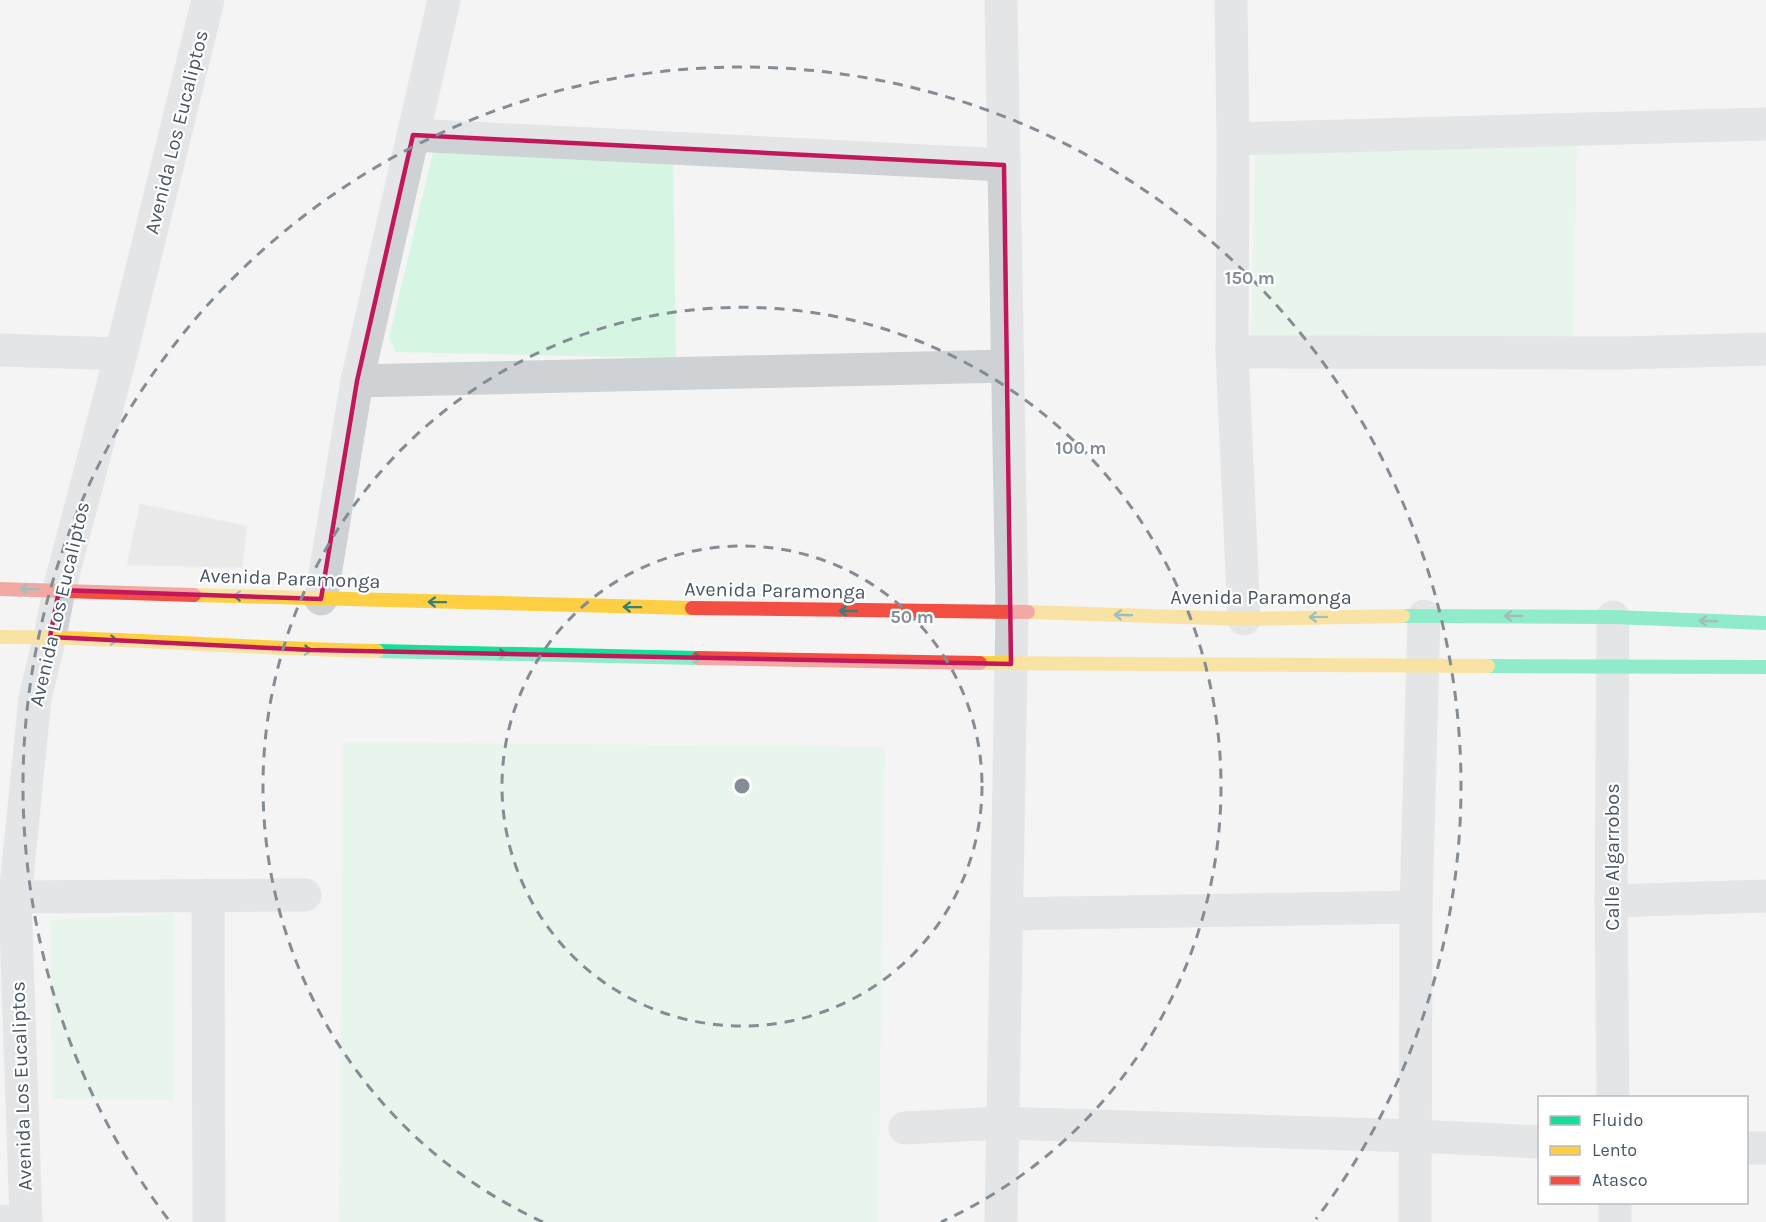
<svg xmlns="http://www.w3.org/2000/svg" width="1766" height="1222" viewBox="0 0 1766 1222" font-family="Karla,sans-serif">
  <rect width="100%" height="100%" fill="#f4f4f4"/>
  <g fill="#d7f5e3">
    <polygon points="1577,140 1573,339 1251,342 1255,152"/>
    <polygon points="434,148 673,151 676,358 396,352 389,338"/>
    <polygon points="343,742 885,747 878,1222 339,1222"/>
    <polygon points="175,914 174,1100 52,1099 50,920"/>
  </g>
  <polygon fill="#dbdbde" stroke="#e5e5e6" stroke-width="1.5" points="140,504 247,526 242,568 127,565"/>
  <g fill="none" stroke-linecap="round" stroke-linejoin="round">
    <polyline stroke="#cfd2d5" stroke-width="18" points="0,1214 26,1215"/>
    <g stroke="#cfd2d5" stroke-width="33">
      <polyline points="1001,0 1012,612 1001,1222"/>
      <polyline points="1231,0 1233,139 1232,352 1244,619"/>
      <polyline points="413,135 1004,165"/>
      <polyline points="1233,139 1766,124"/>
      <polyline points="0,350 121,354"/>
      <polyline points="1232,352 1622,353 1766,349"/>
      <polyline points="357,381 1007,366"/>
      <polyline points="321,599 357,381 444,0"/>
      <polyline points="1613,617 1611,901 1613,1098"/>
      <polyline points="208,895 209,1222"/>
      <polyline points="15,897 305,895"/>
      <polyline points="1611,901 1766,896"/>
      <polyline points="1008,914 1416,907"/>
      <polyline points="905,1128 1002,1123 1415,1136 1540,1142"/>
      <polyline points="1746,1148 1766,1148"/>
      <polyline points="1615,1202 1615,1222"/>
      <polyline points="26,1222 15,897 35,698 50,637 59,590 121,354 208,0"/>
      <polyline points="1415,1222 1416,907 1424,616"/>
    </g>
    <g stroke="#16e098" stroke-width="14">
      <polyline points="1403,616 1613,617 1766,623"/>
      <polyline points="377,651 698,658"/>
      <polyline points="1488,666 1766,667"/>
    </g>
    <g stroke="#ffcf43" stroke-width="14">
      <polyline points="194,595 692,608"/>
      <polyline points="1028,612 1244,619 1403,616"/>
      <path d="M0 637C126 637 251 649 377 651"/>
      <polyline points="980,663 1488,666"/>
    </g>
    <g stroke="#f24e42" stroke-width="14">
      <polyline points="0,589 194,595"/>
      <polyline points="692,608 1028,612"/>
      <polyline points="698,658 980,663"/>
    </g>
  </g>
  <defs><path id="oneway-shaft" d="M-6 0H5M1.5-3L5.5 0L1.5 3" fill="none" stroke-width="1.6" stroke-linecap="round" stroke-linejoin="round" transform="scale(1.5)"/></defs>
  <g stroke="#397f73">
    <use href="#oneway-shaft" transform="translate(29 589) rotate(-179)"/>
    <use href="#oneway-shaft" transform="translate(242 596) rotate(-178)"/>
    <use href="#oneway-shaft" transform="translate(437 602) rotate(-179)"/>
    <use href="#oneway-shaft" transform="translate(632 607) rotate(-179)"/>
    <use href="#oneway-shaft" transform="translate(848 611) rotate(-180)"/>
    <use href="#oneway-shaft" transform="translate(1123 615) rotate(-178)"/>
    <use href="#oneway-shaft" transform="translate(1513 616) rotate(-180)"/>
    <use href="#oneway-shaft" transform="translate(1318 617) rotate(179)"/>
    <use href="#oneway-shaft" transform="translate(1708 621) rotate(-178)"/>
    <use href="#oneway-shaft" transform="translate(109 640) rotate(3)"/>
    <use href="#oneway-shaft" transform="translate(303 650) rotate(3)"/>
    <use href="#oneway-shaft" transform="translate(498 654) rotate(1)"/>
    <use href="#oneway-shaft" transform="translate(693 658) rotate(1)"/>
  </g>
  <path d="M0 0H1766V1222H0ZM413 135 1004 165 1011 664 311 650 50 637 59 590 321 599 357 381Z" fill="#f4f4f4" fill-opacity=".55" fill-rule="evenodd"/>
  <path fill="none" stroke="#c2185b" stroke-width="4.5" stroke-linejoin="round" d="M413 135 1004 165 1011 664 311 650 50 637 59 590 321 599 357 381Z"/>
  <g fill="none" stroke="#848d96" stroke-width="3" stroke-dasharray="10 8">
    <circle cx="742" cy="786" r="240"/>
    <path d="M543 1222A479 479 0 1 1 941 1222"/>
    <path d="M168 1219A719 719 0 1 1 1316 1219"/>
  </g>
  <g text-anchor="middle" stroke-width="4.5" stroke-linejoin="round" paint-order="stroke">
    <g font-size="20" fill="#485663" stroke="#fff">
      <text transform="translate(176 132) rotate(-76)" y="7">Avenida Los Eucaliptos</text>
      <text transform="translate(290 578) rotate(2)" y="7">Avenida Paramonga</text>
      <text transform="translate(775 590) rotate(1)" y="7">Avenida Paramonga</text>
      <text x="1261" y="604">Avenida Paramonga</text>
      <text transform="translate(59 604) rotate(-77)" y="7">Avenida Los Eucaliptos</text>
      <text transform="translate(1612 857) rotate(-90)" y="7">Calle Algarrobos</text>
      <text transform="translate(21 1086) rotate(-92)" y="7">Avenida Los Eucaliptos</text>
    </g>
  </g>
  <circle cx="742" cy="786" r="9" fill="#848d96" stroke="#fff" stroke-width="3"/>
  <g font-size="18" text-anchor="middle" font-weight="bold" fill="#848d96" stroke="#fff" stroke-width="4.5" stroke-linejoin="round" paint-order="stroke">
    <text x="1250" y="284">150 m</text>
    <text x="1081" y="454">100 m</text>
    <text x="912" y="623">50 m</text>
  </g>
  <rect x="1538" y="1096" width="210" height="108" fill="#ffffff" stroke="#b6bbc1" stroke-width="1.5"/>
  <rect x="1550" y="1116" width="30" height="9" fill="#16e098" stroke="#b6bbc1" stroke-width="1.5"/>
  <text x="1592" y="1126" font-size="18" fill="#485663">Fluido</text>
  <rect x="1550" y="1146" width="30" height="9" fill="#ffcf43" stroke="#b6bbc1" stroke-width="1.5"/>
  <text x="1592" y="1156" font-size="18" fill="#485663">Lento</text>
  <rect x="1550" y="1176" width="30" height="9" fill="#f24e42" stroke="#b6bbc1" stroke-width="1.5"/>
  <text x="1592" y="1186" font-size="18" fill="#485663">Atasco</text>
</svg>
